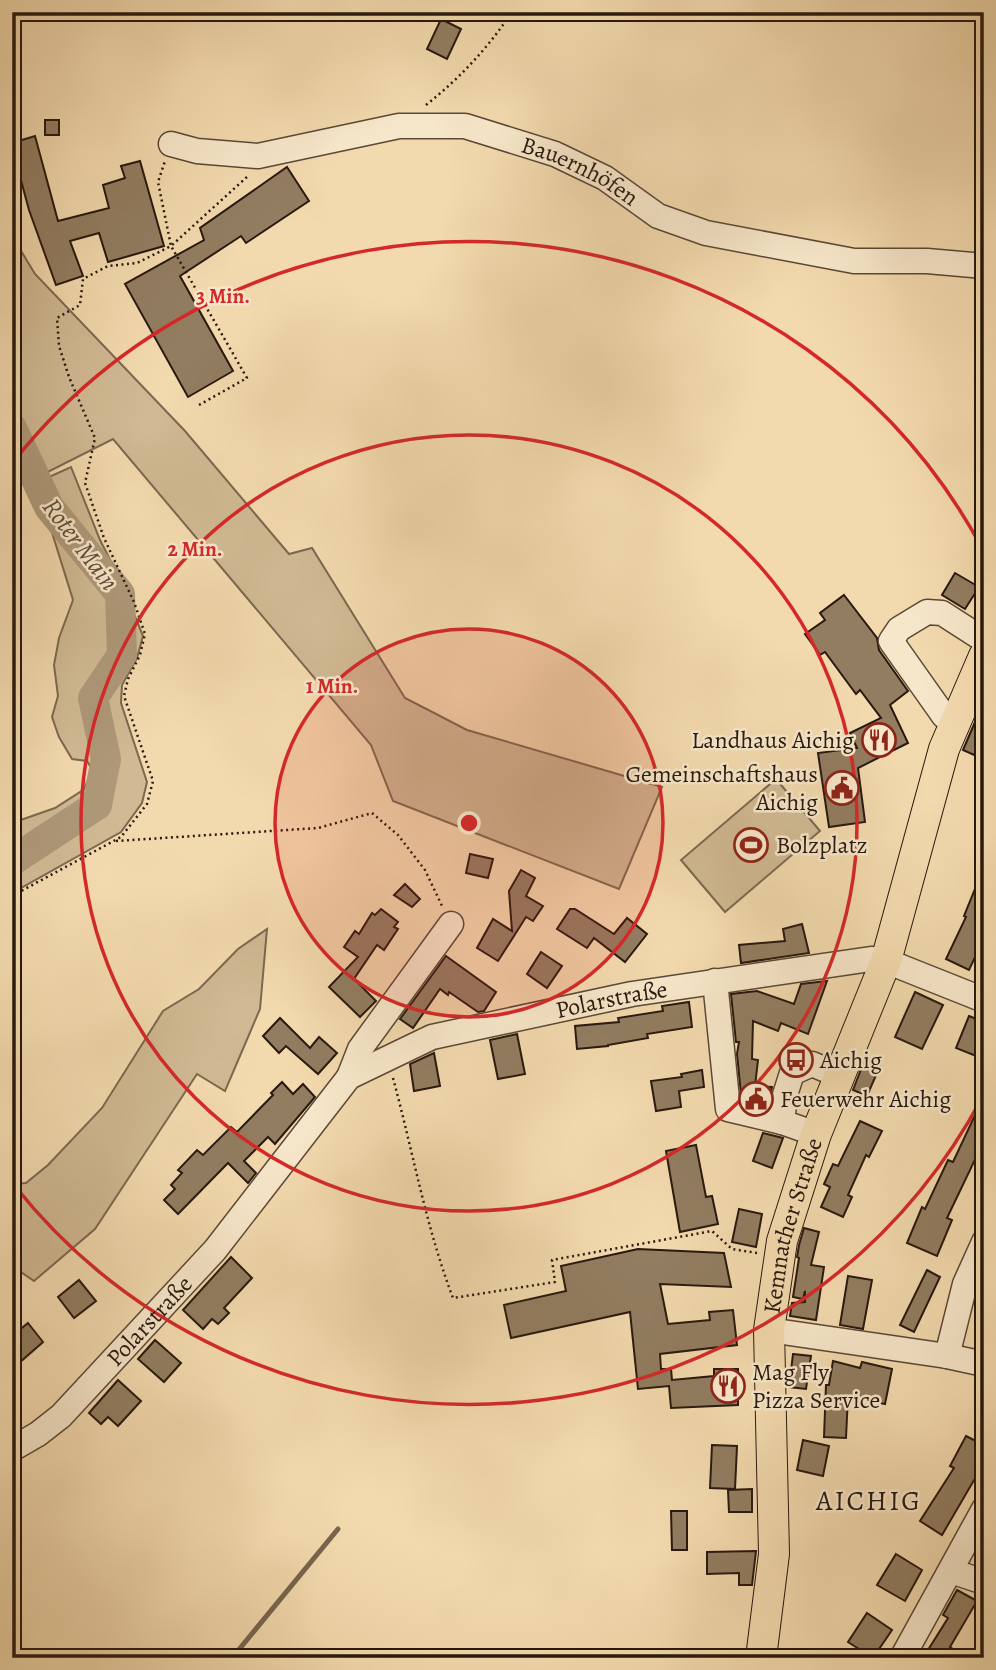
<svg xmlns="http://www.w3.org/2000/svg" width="996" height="1670" viewBox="0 0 996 1670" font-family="Alegreya,serif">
  <rect width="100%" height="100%" fill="#f3daae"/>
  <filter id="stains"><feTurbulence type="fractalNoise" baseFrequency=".00286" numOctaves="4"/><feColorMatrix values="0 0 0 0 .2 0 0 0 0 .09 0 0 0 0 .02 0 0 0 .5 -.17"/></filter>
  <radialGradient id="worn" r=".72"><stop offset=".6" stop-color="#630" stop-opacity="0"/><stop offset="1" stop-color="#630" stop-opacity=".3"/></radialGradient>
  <g fill="#d0b993" stroke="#7c6850" stroke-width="2">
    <polygon points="12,236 35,274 185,431 289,554 312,548 405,698 467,730 662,787 619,889 393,801 371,745 113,439 32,480 12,445"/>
    <polygon points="71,467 100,540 119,577 143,636 137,658 122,685 121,703 147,782 142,803 121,832 12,893 12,823 55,808 83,790 93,771 87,761 72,759 59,737 52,717 58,696 54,665 59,638 73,600 49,523 29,486"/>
    <polygon points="776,779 820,831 725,912 681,860"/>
    <polygon points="267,929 260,1009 225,1091 197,1074 95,1229 34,1281 12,1266 12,1184 26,1183 48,1165 102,1108 163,1011 199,989 238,949"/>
  </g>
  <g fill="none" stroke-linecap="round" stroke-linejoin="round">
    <polyline stroke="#78654e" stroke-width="5" points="232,1658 338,1529"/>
    <polyline stroke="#ae9878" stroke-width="30" points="12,428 49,507 120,594 122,655 93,698 106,759 97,805 12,861"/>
  </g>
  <g fill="#927d61" stroke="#28180e" stroke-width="2">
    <polygon points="441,19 461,29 447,59 427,49"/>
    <rect x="45" y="120" width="14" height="15"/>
    <polygon points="35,136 58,221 109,208 103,185 125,178 121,166 140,161 164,246 108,262 99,233 70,241 83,276 56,285 29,210 12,147 12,143"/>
    <polygon points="287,167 309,201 246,243 241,236 180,276 233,371 188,397 125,284 204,240 200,228"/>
    <polygon points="955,573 979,587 965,609 942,595"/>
    <polygon points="844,595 877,638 879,650 908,691 890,705 908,743 858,768 865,822 829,827 818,753 857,748 850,733 881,718 860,690 856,694 825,652 820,655 805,634 825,620 820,613"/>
    <polygon points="984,701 984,734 974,755 963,750"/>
    <polygon points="470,854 493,859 488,878 466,873"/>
    <polygon points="983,869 984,938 969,970 946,959 966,917 964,916"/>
    <polygon points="521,870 535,878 526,896 543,906 533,921 526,917 498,961 477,948 493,919 512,931 509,891"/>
    <polygon points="405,884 420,899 412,907 394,895"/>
    <polygon points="381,909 398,922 394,927 398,929 384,950 377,945 354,979 376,1001 360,1017 329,987 358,957 344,947 355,931 359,934 372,913 375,915"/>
    <polygon points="570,909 575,909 614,934 627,918 647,934 625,962 594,938 587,948 557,929"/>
    <polygon points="802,924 809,953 741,963 739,945 785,941 783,929"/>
    <polygon points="541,952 562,966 547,988 527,974"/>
    <polygon points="446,956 496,992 484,1011 478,1012 449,992 448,995 440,989 413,1028 400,1019"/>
    <polygon points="827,981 808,1034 781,1023 778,1031 753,1021 752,1059 758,1060 755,1086 772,1087 769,1104 746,1098 747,1095 741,1094 737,1054 739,1042 736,1042 731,994 757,991 794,1004 801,984"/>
    <polygon points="915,992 943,1005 922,1049 895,1037"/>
    <polygon points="689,1002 692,1027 647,1034 648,1038 608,1045 608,1046 577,1049 575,1026 619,1022 618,1018 663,1011 662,1006"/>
    <polygon points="969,1016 984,1022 984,1037 976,1056 956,1048"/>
    <polygon points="280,1018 310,1048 319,1037 337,1053 318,1074 286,1046 279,1053 263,1036"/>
    <polygon points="517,1034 525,1074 498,1079 490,1040"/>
    <polygon points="434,1053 440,1086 414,1091 410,1064"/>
    <polygon points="865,1059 880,1066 867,1096 853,1090"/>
    <polygon points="702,1070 704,1087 679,1091 681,1107 656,1111 651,1081 682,1077 681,1074"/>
    <polygon points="282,1082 293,1094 303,1084 315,1097 275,1144 268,1137 244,1161 256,1173 248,1183 228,1163 178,1214 164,1200 175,1189 171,1185 182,1173 178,1170 197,1150 203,1155 231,1127 237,1132 273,1095 271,1093"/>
    <polygon points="984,1096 984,1151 980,1149 947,1218 952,1220 937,1256 907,1243 922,1207 925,1209 948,1160 953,1162"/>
    <polygon points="860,1121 882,1131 869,1157 866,1155 848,1195 852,1197 843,1217 821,1207 830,1187 824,1184 833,1164 838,1166"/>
    <polygon points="763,1133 783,1138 772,1168 753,1161"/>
    <polygon points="696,1145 706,1197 712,1196 718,1224 680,1232 666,1151"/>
    <polygon points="739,1209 762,1214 756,1247 732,1242"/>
    <polygon points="804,1228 819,1232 811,1265 824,1267 816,1320 790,1316 792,1303 805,1302 805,1291 803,1299 793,1297 799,1258 797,1257 799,1245"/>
    <polygon points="638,1249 724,1253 731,1287 660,1284 668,1324 710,1320 709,1312 733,1310 737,1345 660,1354 661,1369 671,1369 672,1380 714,1376 714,1369 738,1369 738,1405 671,1408 669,1386 638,1389 630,1312 511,1338 504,1305 566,1291 561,1266"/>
    <polygon points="231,1257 252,1278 224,1308 229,1313 218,1324 212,1319 203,1329 183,1310"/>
    <polygon points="927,1270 940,1277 914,1332 900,1325"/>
    <polygon points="848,1276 872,1280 863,1329 840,1325"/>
    <polygon points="79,1280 96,1301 74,1318 58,1297"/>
    <polygon points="28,1323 43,1342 19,1363 12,1355 12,1336"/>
    <polygon points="155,1340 181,1363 164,1382 138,1359"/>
    <polygon points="793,1354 811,1356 806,1389 789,1387"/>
    <polygon points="833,1361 860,1368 862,1362 892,1369 885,1404 848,1396 846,1438 824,1437 826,1385 829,1385"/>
    <polygon points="118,1380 141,1401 118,1426 108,1417 101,1424 89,1413"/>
    <polygon points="966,1436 984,1445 984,1463 942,1535 920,1521 954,1468 950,1466"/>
    <polygon points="803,1440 829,1446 823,1476 797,1470"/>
    <polygon points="712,1445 737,1446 735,1489 710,1488"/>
    <polygon points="752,1489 752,1512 729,1512 728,1490"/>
    <polygon points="671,1511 687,1511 687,1550 672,1550"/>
    <polygon points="756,1551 752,1585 739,1585 739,1573 707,1574 707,1552"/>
    <polygon points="896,1554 922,1570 905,1601 877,1585"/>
    <polygon points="957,1590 977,1601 950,1647 967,1658 923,1658 948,1618 943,1615"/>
    <polygon points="867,1613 892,1630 873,1658 848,1642"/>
  </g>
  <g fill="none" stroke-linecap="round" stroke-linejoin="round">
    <g stroke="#5b4836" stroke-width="27">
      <g id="minor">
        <path id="s1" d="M171 144 197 151 258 156 399 126H465L555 154 605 178 658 216 706 233 854 261H927L984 266"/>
        <polyline points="955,722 944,716 891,641 899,629 927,612 942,613 984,640"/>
        <polyline points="715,981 728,1109 782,1122"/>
        <polyline points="349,1077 360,1049 451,924"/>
        <polyline points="816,1134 782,1122 785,1095 792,1073 812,1064 838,1075"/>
        <polyline points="769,1330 947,1356 984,1364"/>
        <polyline points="947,1356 965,1284 984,1242"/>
        <path id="s2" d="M12 1449 38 1434 61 1416 215 1250 349 1077 432 1037 632 994 871 959 886 961 984 1000"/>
        <polyline points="951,1571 984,1582"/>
        <polyline points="902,1658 984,1509"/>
      </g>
    </g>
    <g stroke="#28180e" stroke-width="32">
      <g id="major">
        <path id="s3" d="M761 1658 774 1554 769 1330 782 1241 816 1134 886 961 944 749 984 656"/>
      </g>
    </g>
    <g stroke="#28180e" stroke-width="2.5" stroke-dasharray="2 3.5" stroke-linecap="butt">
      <path d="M426 105C461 77 487 49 512 12"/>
      <polyline points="199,405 247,378 171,246 248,176"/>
      <polyline points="116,841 318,828 372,813 398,835 425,870 443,908"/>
      <polyline points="12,896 121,837 147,804 153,781 124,696 128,679 140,655 145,634 134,602 104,538 85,483 95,438 69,377 59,346 57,318 80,305 83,279 108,266 137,263 171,246 158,182 165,161"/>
      <path d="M393 1078C413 1152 426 1227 453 1298L555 1282 552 1260 712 1231 732 1249 757 1253"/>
    </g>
    <use href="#minor" stroke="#f7e7ca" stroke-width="24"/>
    <use href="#major" stroke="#f3daae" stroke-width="30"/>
  </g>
  <circle cx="469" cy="823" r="194" fill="#d62828" fill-opacity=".12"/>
  <g fill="none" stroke="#d62828" stroke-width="3.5">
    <circle cx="469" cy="823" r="194"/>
    <circle cx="469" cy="823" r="388"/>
    <path d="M983 1096A582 582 0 0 1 14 1185M14 461A582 582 0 0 1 983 550"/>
  </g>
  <defs>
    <g id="restaurant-ring" transform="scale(1.75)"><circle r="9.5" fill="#f7e7ca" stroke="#8f2418" stroke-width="1.5"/><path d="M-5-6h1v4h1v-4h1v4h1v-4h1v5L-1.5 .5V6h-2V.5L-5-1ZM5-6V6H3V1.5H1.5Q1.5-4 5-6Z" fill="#8f2418"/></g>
    <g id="civic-ring" transform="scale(1.75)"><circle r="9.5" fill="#f7e7ca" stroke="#8f2418" stroke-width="1.5"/><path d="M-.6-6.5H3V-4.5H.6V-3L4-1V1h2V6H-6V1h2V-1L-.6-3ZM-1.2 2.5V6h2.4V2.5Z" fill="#8f2418"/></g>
    <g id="stadium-ring" transform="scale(1.75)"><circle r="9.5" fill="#f7e7ca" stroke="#8f2418" stroke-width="1.5"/><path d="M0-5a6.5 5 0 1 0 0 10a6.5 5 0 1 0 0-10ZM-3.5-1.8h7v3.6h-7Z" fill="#8f2418"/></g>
    <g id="bus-ring" transform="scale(1.75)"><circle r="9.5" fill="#f7e7ca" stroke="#8f2418" stroke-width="1.5"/><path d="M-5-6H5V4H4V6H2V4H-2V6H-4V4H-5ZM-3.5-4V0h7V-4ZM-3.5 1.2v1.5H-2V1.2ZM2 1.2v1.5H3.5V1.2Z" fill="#8f2418"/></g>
  </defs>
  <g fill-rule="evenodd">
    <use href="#restaurant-ring" x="879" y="740"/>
    <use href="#civic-ring" x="842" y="788"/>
    <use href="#stadium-ring" x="751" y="845"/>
    <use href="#bus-ring" x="796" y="1060"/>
    <use href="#civic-ring" x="756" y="1099"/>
    <use href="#restaurant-ring" x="728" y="1386"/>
  </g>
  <g text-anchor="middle" stroke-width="5" stroke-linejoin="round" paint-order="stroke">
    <g font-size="24" fill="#28180e" stroke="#f7e7ca">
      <text dy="8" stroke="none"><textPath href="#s1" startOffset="422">Bauernhöfen</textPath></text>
      <text dy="8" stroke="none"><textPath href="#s2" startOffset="780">Polarstraße</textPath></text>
      <text dy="8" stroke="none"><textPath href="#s3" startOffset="436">Kemnather Straße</textPath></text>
      <text dy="8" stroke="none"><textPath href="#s2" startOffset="189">Polarstraße</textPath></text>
    </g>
    <g font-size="24" fill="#28180e" stroke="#f7e7ca" text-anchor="start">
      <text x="854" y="748" text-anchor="end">Landhaus Aichig</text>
      <text x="818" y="782" text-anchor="end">Gemeinschaftshaus<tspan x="818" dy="28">Aichig</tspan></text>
      <text x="776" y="853">Bolzplatz</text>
      <text x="820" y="1068">Aichig</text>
      <text x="780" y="1107">Feuerwehr Aichig</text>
      <text x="752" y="1380">Mag Fly<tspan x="752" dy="28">Pizza Service</tspan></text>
    </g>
    <g font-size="26" font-style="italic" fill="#5e4b38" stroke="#f7e7ca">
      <text transform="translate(81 544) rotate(53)" y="9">Roter Main</text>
    </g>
    <g font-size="28" letter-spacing="2" fill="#28180e" stroke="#f7e7ca">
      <text x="869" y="1510">AICHIG</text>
    </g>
  </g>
  <circle cx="469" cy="823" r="10" fill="#d62828" stroke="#f7e7ca" stroke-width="3.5"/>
  <g font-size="21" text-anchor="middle" font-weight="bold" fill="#d62828" stroke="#f7e7ca" stroke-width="5" stroke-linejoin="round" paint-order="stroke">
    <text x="223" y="303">3 Min.</text>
    <text x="195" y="556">2 Min.</text>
    <text x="332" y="693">1 Min.</text>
  </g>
  <rect width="996" height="1670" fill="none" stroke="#f3daae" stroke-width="42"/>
  <rect x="14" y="14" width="968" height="1642" fill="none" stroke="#28180e" stroke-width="3.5"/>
  <rect x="21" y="21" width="954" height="1628" fill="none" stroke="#28180e" stroke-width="2"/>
  <rect width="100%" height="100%" filter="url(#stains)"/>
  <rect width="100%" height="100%" fill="url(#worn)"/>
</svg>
